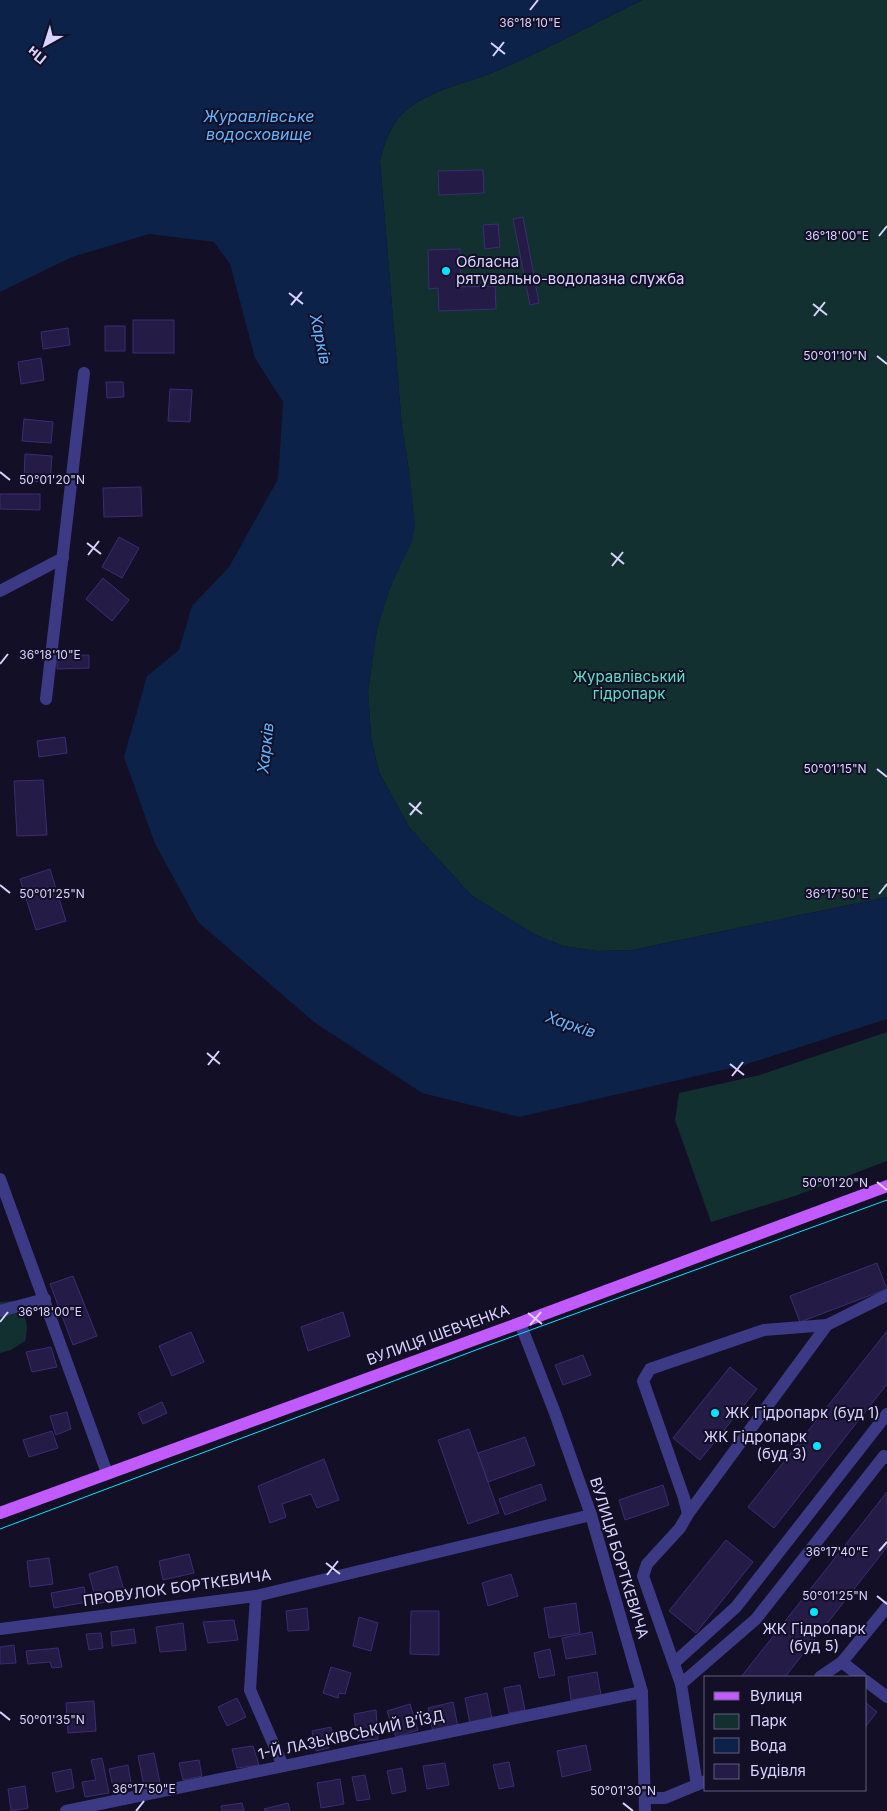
<svg xmlns="http://www.w3.org/2000/svg" width="887" height="1811" viewBox="0 0 887 1811" font-family="Inter,sans-serif">
  <rect width="100%" height="100%" fill="#130f26"/>
  <g fill="#12302f">
    <path d="M642 0H887V897L632 950 598 951 563 946 534 934 471 895 409 827 379 772 371 737 368 691 377 628 390 588 399 567 410 477 402 428 380 161C385 141 391 122 408 109 434 88 469 83 499 70 547 49 595 23 642 0Z"/>
    <polygon points="887,1032 887,1161 795,1196 711,1222 675,1120 679,1093 760,1075"/>
    <path d="M12 1301C25 1315 30 1321 25 1341L11 1350 0 1353V1302Z"/>
  </g>
  <path fill="#0c2248" d="M0 0H642C595 23 547 49 499 70 469 83 433 88 408 109 391 122 385 141 380 161L402 428 410 477 415 525 412 541 390 588 377 628 368 691 371 737 379 772 409 827 471 895 534 934 563 946 598 951 632 950 887 897V1019L744 1065 519 1117 422 1093 314 1022 198 922 155 844 124 757 147 676 179 650 192 606 229 567 278 479 283 402 255 358 230 264 214 242 149 234 72 257 0 292Z"/>
  <g fill="#241b47" stroke="#3b2d73">
    <polygon points="483,170 484,193 439,195 438,171"/>
    <polygon points="523,217 539,303 530,305 513,219"/>
    <polygon points="498,224 500,247 485,249 483,225"/>
    <polygon points="460,249 461,287 495,286 496,309 439,311 438,288 429,289 428,250"/>
    <rect x="133" y="320" width="41" height="33"/>
    <rect x="105" y="326" width="20" height="25"/>
    <polygon points="68,328 70,345 43,349 41,332"/>
    <polygon points="41,358 44,380 21,384 18,362"/>
    <polygon points="106,382 123,382 124,397 107,398"/>
    <polygon points="170,389 192,390 190,422 168,421"/>
    <polygon points="24,419 53,422 51,443 22,441"/>
    <polygon points="25,454 52,456 50,482 24,481"/>
    <polygon points="141,487 142,516 104,517 103,488"/>
    <polygon points="0,494 40,494 40,510 0,509"/>
    <polygon points="119,537 139,548 122,578 102,567"/>
    <polygon points="103,578 129,600 112,621 86,599"/>
    <polygon points="89,655 89,668 57,669 57,656"/>
    <polygon points="65,737 67,753 39,757 37,741"/>
    <polygon points="43,780 47,835 17,836 14,781"/>
    <polygon points="50,869 66,921 36,930 20,879"/>
    <polygon points="877,1263 887,1289 800,1322 790,1296"/>
    <polygon points="73,1276 97,1336 73,1345 50,1284"/>
    <polygon points="343,1312 350,1336 308,1351 301,1327"/>
    <polygon points="887,1331 887,1384 774,1528 748,1507"/>
    <polygon points="191,1332 204,1362 172,1376 159,1346"/>
    <polygon points="51,1347 57,1367 32,1372 26,1352"/>
    <polygon points="583,1355 591,1375 563,1385 555,1365"/>
    <polygon points="730,1367 757,1389 700,1460 673,1438"/>
    <polygon points="162,1402 167,1413 143,1424 138,1413"/>
    <polygon points="67,1412 71,1429 56,1435 50,1416"/>
    <polygon points="469,1429 499,1513 468,1524 438,1440"/>
    <polygon points="52,1431 58,1448 29,1457 23,1440"/>
    <polygon points="525,1437 535,1465 488,1482 478,1453"/>
    <polygon points="324,1459 339,1500 317,1508 311,1494 282,1504 286,1517 270,1523 258,1486"/>
    <polygon points="541,1484 546,1500 505,1515 499,1499"/>
    <polygon points="663,1485 669,1505 625,1520 619,1500"/>
    <polygon points="887,1492 887,1547 785,1677 741,1677"/>
    <polygon points="726,1540 753,1562 696,1633 669,1611"/>
    <polygon points="189,1554 194,1573 163,1580 159,1561"/>
    <polygon points="49,1558 53,1584 30,1587 27,1561"/>
    <polygon points="117,1566 126,1597 97,1604 89,1574"/>
    <polygon points="511,1574 518,1596 488,1606 482,1583"/>
    <polygon points="84,1587 87,1602 54,1608 51,1593"/>
    <polygon points="576,1603 580,1633 549,1638 544,1608"/>
    <polygon points="307,1608 309,1630 288,1631 286,1611"/>
    <polygon points="411,1611 439,1611 439,1655 410,1654"/>
    <polygon points="359,1617 378,1623 371,1651 353,1646"/>
    <polygon points="234,1620 238,1640 208,1643 203,1622"/>
    <polygon points="183,1623 186,1650 160,1652 156,1627"/>
    <polygon points="134,1629 136,1643 112,1646 111,1632"/>
    <polygon points="592,1632 596,1654 566,1659 562,1638"/>
    <polygon points="101,1633 103,1648 89,1650 86,1634"/>
    <polygon points="14,1645 16,1663 0,1664 0,1647"/>
    <polygon points="58,1648 62,1667 52,1668 50,1662 28,1664 26,1651"/>
    <polygon points="550,1649 555,1675 539,1678 534,1653"/>
    <polygon points="331,1667 351,1673 345,1694 339,1693 338,1698 323,1693"/>
    <polygon points="597,1672 601,1695 571,1700 568,1677"/>
    <polygon points="520,1685 525,1710 509,1713 504,1688"/>
    <polygon points="487,1693 492,1719 470,1724 465,1698"/>
    <polygon points="237,1698 246,1717 227,1726 218,1707"/>
    <polygon points="94,1701 96,1731 68,1733 66,1703"/>
    <polygon points="453,1702 458,1727 433,1732 428,1708"/>
    <polygon points="866,1703 877,1712 866,1726"/>
    <polygon points="410,1704 418,1730 396,1737 387,1711"/>
    <polygon points="376,1710 378,1739 357,1741 354,1714"/>
    <polygon points="331,1727 333,1739 328,1741 329,1748 316,1751 312,1731"/>
    <polygon points="586,1745 591,1770 562,1777 557,1751"/>
    <polygon points="253,1746 259,1765 237,1768 232,1749"/>
    <polygon points="154,1753 160,1783 144,1786 138,1756"/>
    <polygon points="102,1758 109,1793 85,1797 82,1782 96,1780 91,1760"/>
    <polygon points="199,1760 202,1776 183,1780 179,1763"/>
    <polygon points="509,1762 514,1786 499,1789 493,1765"/>
    <polygon points="445,1763 449,1785 427,1789 423,1766"/>
    <polygon points="128,1765 132,1788 114,1791 109,1769"/>
    <polygon points="402,1768 406,1791 392,1794 387,1771"/>
    <polygon points="71,1769 74,1788 56,1792 52,1773"/>
    <polygon points="365,1775 370,1799 357,1801 352,1777"/>
    <polygon points="340,1779 344,1804 321,1808 317,1783"/>
    <polygon points="25,1786 28,1808 11,1811 8,1789"/>
    <polygon points="242,1803 244,1811 222,1811 221,1806"/>
    <polygon points="288,1803 290,1811 265,1811 264,1809"/>
  </g>
  <g fill="none" stroke-linecap="round" stroke-linejoin="round">
    <g stroke="#3d3a85" stroke-width="12">
      <polyline points="0,591 63,558"/>
      <polyline points="46,699 84,373"/>
      <polyline points="0,1179 107,1473"/>
      <polyline points="0,1311 45,1299"/>
      <polyline points="520,1323 555,1413 591,1515 642,1692 645,1811"/>
      <polyline points="827,1325 887,1295"/>
      <polyline points="688,1514 684,1498 643,1381 650,1369 764,1330 827,1325 688,1514 680,1528 647,1564 643,1576 681,1684 756,1619 884,1456 887,1458"/>
      <polyline points="256,1596 250,1690 283,1766"/>
      <polyline points="0,1629 256,1596 591,1515"/>
      <polyline points="842,1662 861,1677"/>
      <polyline points="674,1663 736,1607 887,1414"/>
      <polyline points="820,1677 842,1662 887,1607"/>
      <polyline points="866,1681 887,1697"/>
      <polyline points="681,1684 697,1785"/>
      <polyline points="645,1798 665,1798 706,1781"/>
      <polyline points="66,1811 642,1692"/>
    </g>
    <polyline stroke="#c25bff" stroke-width="12" points="0,1513 520,1323 887,1186"/>
    <polyline stroke="#00e5ff" stroke-width="1" points="0,1529 484,1347 887,1200"/>
  </g>
  <path fill="none" stroke="#d9d4ff" stroke-width="2" d="M530 10 538 0M491 43 505 54M493 56 504 42M879 236 887 226M289 293 303 304M813 304 827 315M291 305 302 292M814 316 825 302M877 356 887 364M0 472 10 480M87 543 101 554M611 553 624 564M88 555 99 541M612 566 623 552M0 664 8 654M877 769 887 777M409 803 422 814M410 815 421 802M0 885 10 893M879 894 887 884M207 1053 220 1064M730 1064 744 1075M208 1065 219 1051M732 1076 743 1062M877 1182 887 1190M528 1313 542 1324M0 1322 8 1312M530 1325 541 1312M879 1551 887 1542M326 1563 340 1574M327 1575 338 1561M877 1596 887 1604M0 1712 10 1720M623 1803 633 1811M136 1811 144 1801"/>
  <g fill="#00e5ff" stroke="#130f26" stroke-width="2">
    <circle cx="446" cy="271" r="5"/>
    <circle cx="715" cy="1413" r="5"/>
    <circle cx="817" cy="1446" r="5"/>
    <circle cx="814" cy="1612" r="5"/>
  </g>
  <g text-anchor="middle" stroke-width="4" stroke-linejoin="round" paint-order="stroke">
    <g font-size="15" fill="#d9d4ff" stroke="#130f26" text-anchor="start">
      <text x="456" y="267">Обласна<tspan x="456" dy="17">рятувально-водолазна служба</tspan></text>
      <text x="725" y="1418">ЖК Гідропарк (буд 1)</text>
      <text x="807" y="1442" text-anchor="end">ЖК Гідропарк<tspan x="807" dy="17">(буд 3)</tspan></text>
      <text x="814" y="1634" text-anchor="middle">ЖК Гідропарк<tspan x="814" dy="17">(буд 5)</tspan></text>
    </g>
    <g font-size="15" fill="#5fe0c0" stroke="#130f26">
      <text x="629" y="682">Журавлівський<tspan x="629" dy="17">гідропарк</tspan></text>
    </g>
    <g font-size="15" fill="#d9d4ff" stroke="#130f26">
      <text transform="translate(438 1335) rotate(-20)" y="5">ВУЛИЦЯ ШЕВЧЕНКА</text>
      <text transform="translate(619 1558) rotate(73)" y="5">ВУЛИЦЯ БОРТКЕВИЧА</text>
      <text transform="translate(177 1588) rotate(-8)" y="5">ПРОВУЛОК БОРТКЕВИЧА</text>
      <text transform="translate(351 1735) rotate(-12)" y="5">1-Й ЛАЗЬКІВСЬКИЙ В’ЇЗД</text>
    </g>
    <g font-size="16" font-style="italic" fill="#62b6ff" stroke="#130f26">
      <text x="259" y="122">Журавлівське<tspan x="259" dy="18">водосховище</tspan></text>
      <text transform="translate(321 339) rotate(78)" y="6">Харків</text>
      <text transform="translate(265 748) rotate(-84)" y="6">Харків</text>
      <text transform="translate(571 1024) rotate(19)" y="6">Харків</text>
    </g>
  </g>
  <g font-size="12" text-anchor="middle" fill="#d9d4ff" stroke="#130f26" stroke-width="4" stroke-linejoin="round" paint-order="stroke">
    <text x="530" y="27">36°18'10"E</text>
    <text x="837" y="240">36°18'00"E</text>
    <text x="835" y="360">50°01'10"N</text>
    <text x="52" y="484">50°01'20"N</text>
    <text x="50" y="659">36°18'10"E</text>
    <text x="835" y="773">50°01'15"N</text>
    <text x="52" y="898">50°01'25"N</text>
    <text x="837" y="898">36°17'50"E</text>
    <text x="835" y="1187">50°01'20"N</text>
    <text x="50" y="1316">36°18'00"E</text>
    <text x="837" y="1556">36°17'40"E</text>
    <text x="835" y="1600">50°01'25"N</text>
    <text x="52" y="1724">50°01'35"N</text>
    <text x="144" y="1793">36°17'50"E</text>
    <text x="623" y="1795">50°01'30"N</text>
  </g>
  <rect x="704" y="1676" width="162" height="115" fill="#130f26" stroke="#625e7d"/>
  <rect x="714" y="1692" width="25" height="8" fill="#c25bff" stroke="#625e7d"/>
  <text x="750" y="1701" font-size="15" fill="#d9d4ff">Вулиця</text>
  <rect x="714" y="1714" width="25" height="15" fill="#12302f" stroke="#625e7d"/>
  <text x="750" y="1726" font-size="15" fill="#d9d4ff">Парк</text>
  <rect x="714" y="1738" width="25" height="15" fill="#0c2248" stroke="#625e7d"/>
  <text x="750" y="1751" font-size="15" fill="#d9d4ff">Вода</text>
  <rect x="714" y="1764" width="25" height="15" fill="#241b47" stroke="#625e7d"/>
  <text x="750" y="1776" font-size="15" fill="#d9d4ff">Будівля</text>
  <g transform="translate(45 45) rotate(219)" stroke="#130f26" stroke-width="4" paint-order="stroke">
  <path d="M0-4L9 19L0 12L-9 19Z" fill="#d9d4ff"/>
  <text y="-8" font-size="14" font-weight="bold" text-anchor="middle" fill="#d9d4ff">Пн</text>
  </g>
</svg>
